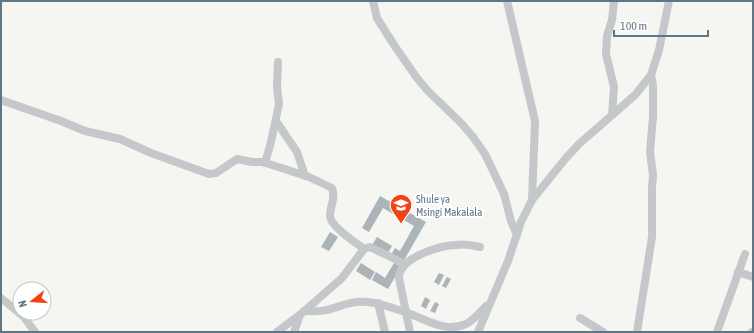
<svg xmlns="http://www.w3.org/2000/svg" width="754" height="333" viewBox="0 0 754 333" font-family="'Asap Condensed',sans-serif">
  <rect width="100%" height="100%" fill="#f5f5f1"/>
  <g fill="#abb4b9">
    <polygon points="380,196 426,222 403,262 391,255 395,248 400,251 414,226 383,208 369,232 362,228"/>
    <polygon points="330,232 338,237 329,251 321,247"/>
    <polygon points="377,237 392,246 388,253 372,245"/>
    <polygon points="361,263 375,272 370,280 356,271"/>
    <polygon points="394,263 401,267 388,289 372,280 376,272 385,278"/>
    <polygon points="439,273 444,275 439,285 434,282"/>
    <polygon points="447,277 451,279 446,288 442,286"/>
    <polygon points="425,297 430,300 426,309 421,306"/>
    <polygon points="435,302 439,304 435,313 430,311"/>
  </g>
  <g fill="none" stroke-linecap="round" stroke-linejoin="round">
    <g stroke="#c4c8cb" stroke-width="8">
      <polyline points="373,1 377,18 394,45 417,78 428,91 462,124 473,137 485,154 504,194 511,221 517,235"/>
      <polyline points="507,1 535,121 532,200"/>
      <path d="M1 100 61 121 85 131 120 139 151 153 209 174 216 173 237 159 252 162H263L309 177 332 188C336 198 330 206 330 216 330 226 356 243 364 249"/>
      <polyline points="612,115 614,87 606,54 607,36 612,20 614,1"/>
      <polyline points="276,121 297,152 305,176"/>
      <polyline points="265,163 271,142 279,104 277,87 278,62"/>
      <polyline points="738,272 753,277"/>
      <polyline points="1,298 24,317 35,332"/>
      <polyline points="378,303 385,332"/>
      <path d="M304 311C311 311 319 312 326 310 340 307 352 300 367 302 381 303 395 309 408 313 427 320 446 333 466 324 474 320 480 312 486 306"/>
      <polyline points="580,318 603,332"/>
      <polyline points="277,332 301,314 342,278 364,249 370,247 405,264"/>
      <polyline points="294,332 300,315"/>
      <path d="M410 332 399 278C399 258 438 246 455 245 463 244 472 245 480 247"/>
      <polyline points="478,332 508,261 521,222 532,200 566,158 579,144 635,95 651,75 659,50 669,1"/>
      <polyline points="637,332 652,237 652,188 653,175 650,152 653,117 653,85 651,75"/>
      <polyline points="717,332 745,254"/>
      <polyline points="752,332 753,332"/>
    </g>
  </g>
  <defs>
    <g id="school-pin" transform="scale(1.15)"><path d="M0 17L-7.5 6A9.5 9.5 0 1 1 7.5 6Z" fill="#f34313" stroke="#fff"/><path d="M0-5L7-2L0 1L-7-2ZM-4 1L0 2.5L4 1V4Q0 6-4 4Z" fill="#fff"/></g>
  </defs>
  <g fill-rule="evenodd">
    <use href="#school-pin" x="401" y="205"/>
  </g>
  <g text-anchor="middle" stroke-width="4" stroke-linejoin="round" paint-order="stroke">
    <g font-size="11" fill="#617685" stroke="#fff" text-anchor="start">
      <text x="416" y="203">Shule ya<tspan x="416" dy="13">Msingi Makalala</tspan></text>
    </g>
  </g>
  <rect width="754" height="333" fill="none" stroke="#617685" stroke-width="4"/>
  <g transform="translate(32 301) rotate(253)"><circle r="19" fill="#ffffff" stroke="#c0c8ce"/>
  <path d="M0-3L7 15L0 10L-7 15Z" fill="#f34313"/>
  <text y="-6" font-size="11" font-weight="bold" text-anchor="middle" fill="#617685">N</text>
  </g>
  <path d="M614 30v6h94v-6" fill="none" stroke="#617685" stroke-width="2"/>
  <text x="620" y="30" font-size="12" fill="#617685" stroke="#ffffff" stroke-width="3" paint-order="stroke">100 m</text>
</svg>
